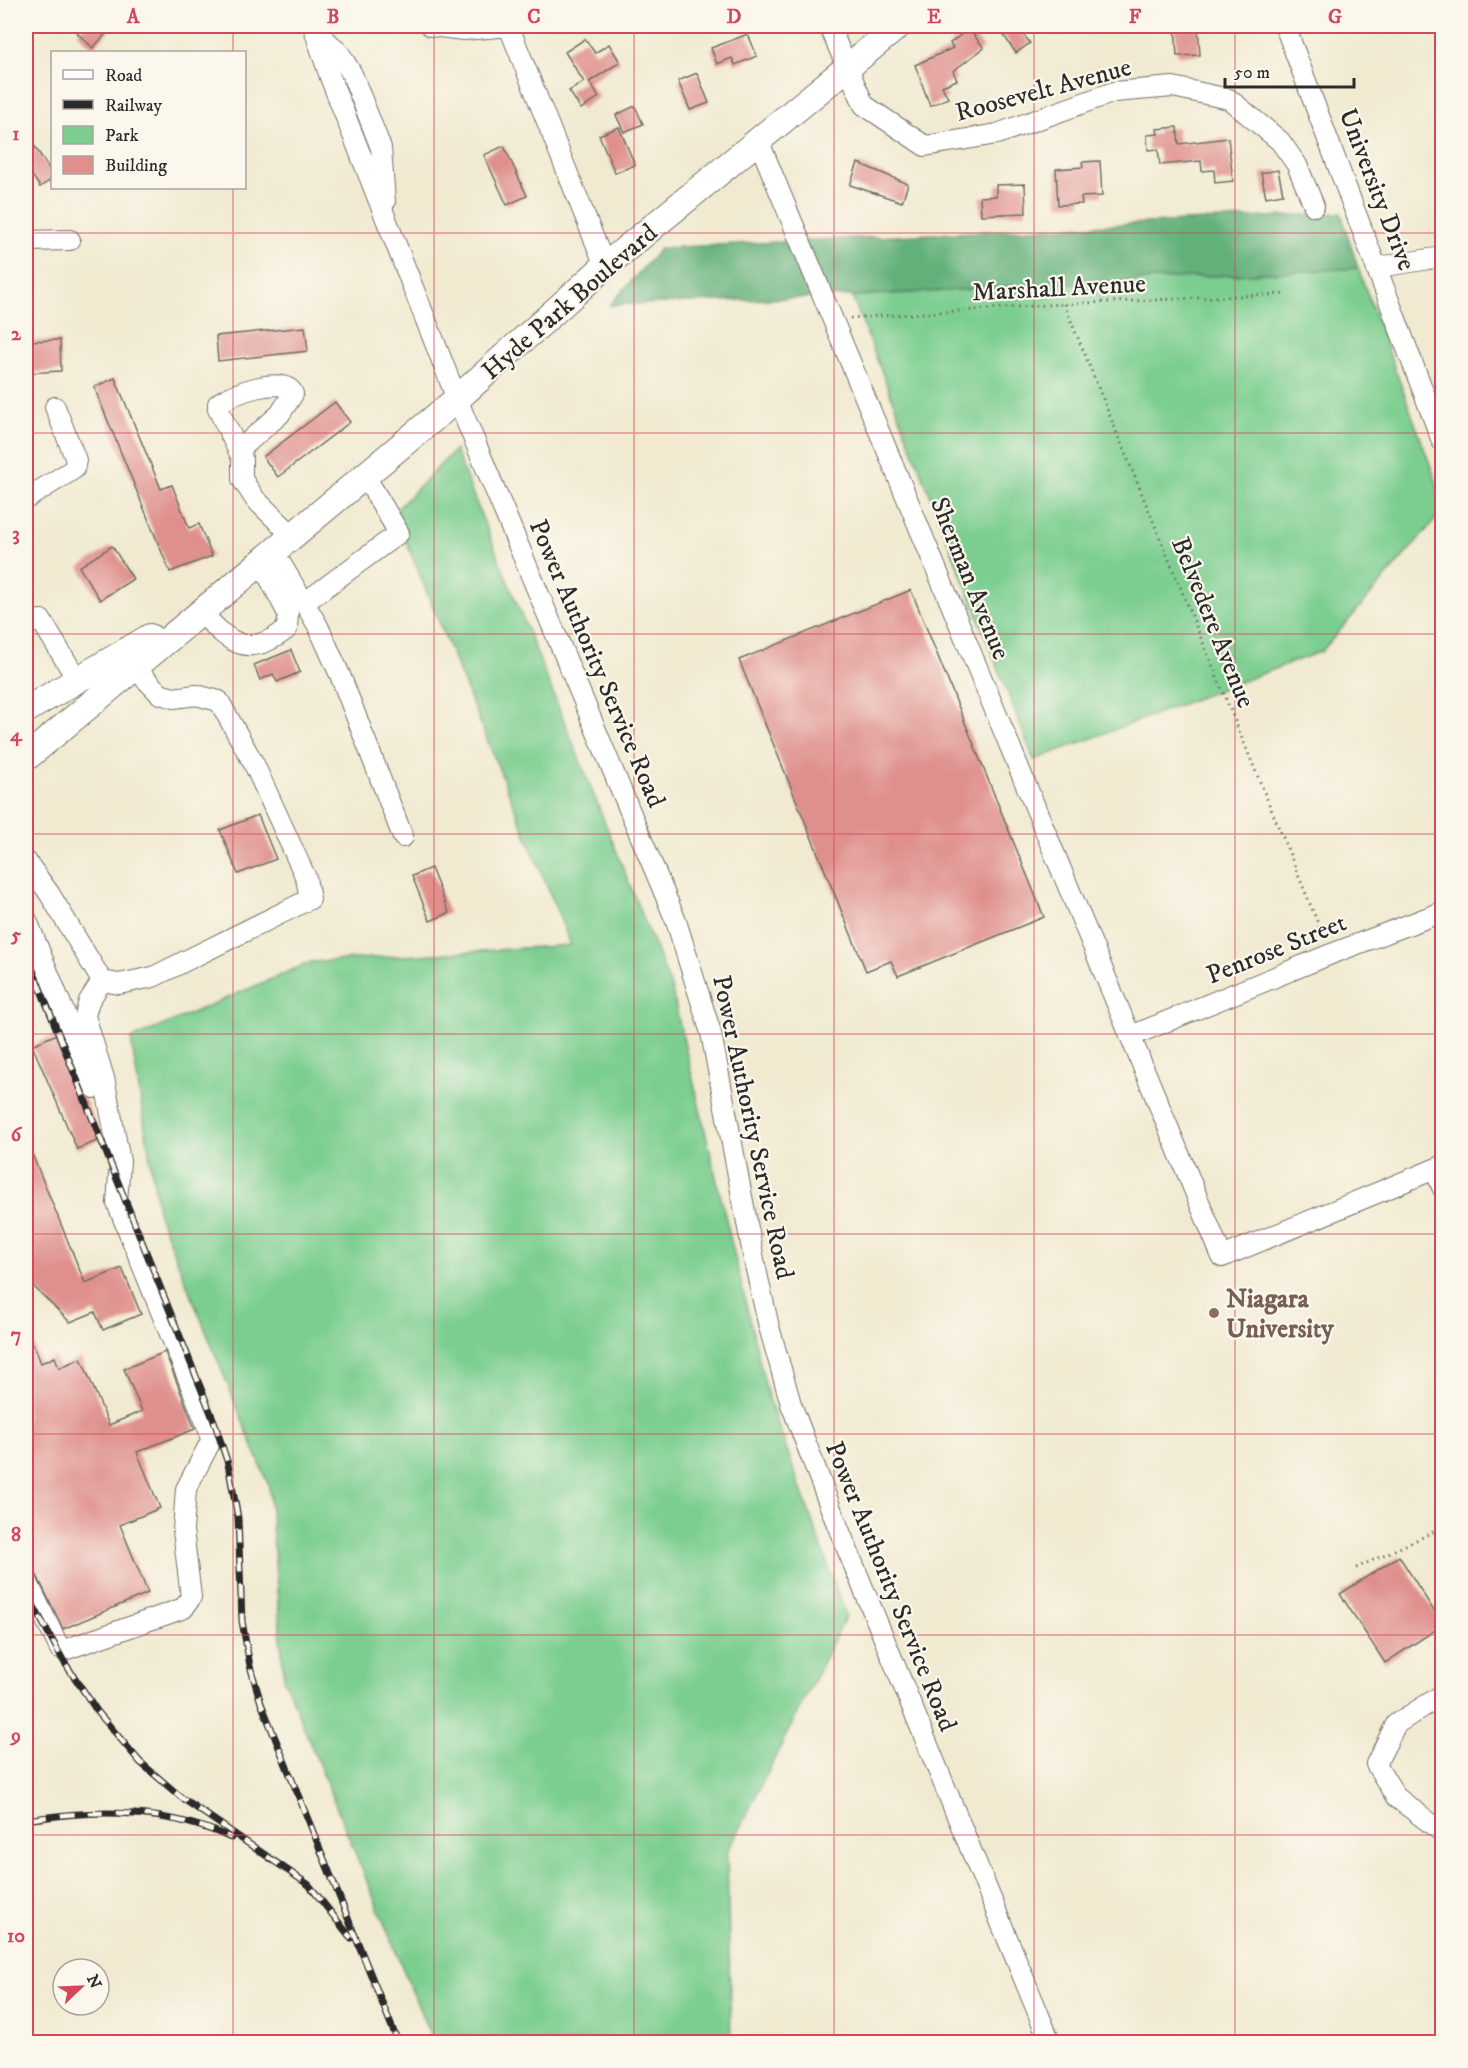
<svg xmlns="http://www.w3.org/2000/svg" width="1468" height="2068" viewBox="0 0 1468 2068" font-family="'IM FELL DW Pica',serif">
  <rect width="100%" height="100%" fill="#fbf7ec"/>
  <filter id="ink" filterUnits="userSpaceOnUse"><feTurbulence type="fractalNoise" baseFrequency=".0167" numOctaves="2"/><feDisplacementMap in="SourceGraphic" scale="12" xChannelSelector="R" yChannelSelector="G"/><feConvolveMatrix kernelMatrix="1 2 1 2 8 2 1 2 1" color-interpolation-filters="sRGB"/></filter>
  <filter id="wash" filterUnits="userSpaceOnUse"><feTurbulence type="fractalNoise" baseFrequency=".008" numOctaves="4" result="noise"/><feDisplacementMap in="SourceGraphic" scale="24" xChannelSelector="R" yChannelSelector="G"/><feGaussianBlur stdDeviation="1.35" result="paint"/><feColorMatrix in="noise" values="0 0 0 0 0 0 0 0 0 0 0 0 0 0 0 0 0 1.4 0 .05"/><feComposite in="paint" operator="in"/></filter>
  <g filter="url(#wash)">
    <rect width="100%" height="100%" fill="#f1ead1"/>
    <g fill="#7bce90" stroke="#537c5e" stroke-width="1.5">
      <polygon points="1358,268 1442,497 1442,512 1322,651 1034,760 852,296"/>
      <polygon points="455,450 671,987 768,1397 846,1616 727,1853 731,2042 433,2042 284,1679 269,1486 159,1216 131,1039 311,962 571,945 394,512"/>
    </g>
    <polygon fill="#64b17a" stroke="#486e52" stroke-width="1.5" points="1341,213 1358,268 852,296 610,305 661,248"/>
    <g id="blocks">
      <g fill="#df8f8c">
        <polygon points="84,26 113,26 93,48 77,33"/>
        <polygon points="1013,26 1017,26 1030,43 1016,53 1002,33"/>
        <polygon points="1175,26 1198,26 1200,55 1177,56"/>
        <polygon points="969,29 984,48 953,71 957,80 942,86 948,98 930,106 915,65 953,48 950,43"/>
        <polygon points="748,34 757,56 735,65 732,58 717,64 711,48"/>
        <polygon points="585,39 595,53 609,44 620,62 589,82 599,97 581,109 569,91 584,82 565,52"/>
        <polygon points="697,73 709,103 690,110 678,81"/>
        <polygon points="635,106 643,124 624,132 616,115"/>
        <polygon points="619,127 635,165 615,173 599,135"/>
        <polygon points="1177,127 1179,144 1228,138 1233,181 1215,183 1214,170 1202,171 1201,161 1160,165 1158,149 1148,150 1147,135 1158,134 1157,129"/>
        <polygon points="26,133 52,173 52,179 40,187 26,167"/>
        <polygon points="504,146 527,196 507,205 484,155"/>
        <polygon points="1100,161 1102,196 1081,197 1082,204 1058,205 1056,169 1083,167 1082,162"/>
        <polygon points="858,163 908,184 902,202 850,185"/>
        <polygon points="1278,170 1283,194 1266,197 1261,173"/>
        <polygon points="1025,184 1026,213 981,215 980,197 996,196 996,185"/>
        <polygon points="305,327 308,351 218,361 216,336"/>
        <polygon points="60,340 61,371 26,373 26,341"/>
        <polygon points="115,378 161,489 172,485 189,528 199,524 212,556 170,572 94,387"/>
        <polygon points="335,402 350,422 278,477 263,457"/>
        <polygon points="112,546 133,579 100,600 79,567"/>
        <polygon points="911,590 1044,917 898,976 891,961 866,971 739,660"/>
        <polygon points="291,650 300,672 277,682 273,674 260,680 254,665"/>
        <polygon points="258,815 276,859 238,874 220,830"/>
        <polygon points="431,868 449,913 430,921 412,876"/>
        <polygon points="57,1034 102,1139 77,1149 32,1045"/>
        <polygon points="26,1139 85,1283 122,1268 141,1314 103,1330 95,1312 70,1322 32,1285 26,1287"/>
        <polygon points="26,1326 41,1363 55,1357 59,1368 81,1358 109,1425 142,1411 124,1369 165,1352 195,1429 137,1452 160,1508 120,1525 148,1593 63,1629 26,1553"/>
        <polygon points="1399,1556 1443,1625 1385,1663 1340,1594"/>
      </g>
    </g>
  </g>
  <g filter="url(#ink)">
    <use href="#blocks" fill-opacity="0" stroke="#706e65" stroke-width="1.5"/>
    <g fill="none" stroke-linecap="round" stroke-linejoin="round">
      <g stroke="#706e65" stroke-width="22">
        <g id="minor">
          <polyline points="313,26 330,77 457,399 676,921 711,1033 755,1265 769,1327 791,1404 836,1522 1050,2042"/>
          <polyline points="431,26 464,30 511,26"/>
          <polyline points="829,26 864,105 925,146 997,134 1114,92 1173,87 1229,99 1280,141 1297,165 1314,206"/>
          <polyline points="1285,26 1442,441"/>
          <polyline points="509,27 605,266"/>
          <polyline points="317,31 340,54 352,74 381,148 385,202"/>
          <polyline points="759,142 1222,1257 1442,1166"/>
          <polyline points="26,241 70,240"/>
          <polyline points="1379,267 1442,257"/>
          <path d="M239 450 280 414 293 394C286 374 231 393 218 404V409L242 458V479L255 499 293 536"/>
          <polyline points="26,499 74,469 76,460 55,407"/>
          <polyline points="274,552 318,626 340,675 403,837"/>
          <polyline points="304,603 399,533 365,476"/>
          <path d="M201 612C230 644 248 659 287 629L288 614 261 562"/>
          <polyline points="26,624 41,620 78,681"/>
          <polyline points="26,861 49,893 102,981 119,984 153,977 310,899 306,878 254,764 219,701 196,695 174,698 160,694 134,667"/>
          <polyline points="26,918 95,1088"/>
          <polyline points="1131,1036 1331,954 1442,912"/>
          <polyline points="1435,1169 1442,1187"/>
          <polyline points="26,1579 60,1649 67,1649 184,1608 191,1597 183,1530 186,1489 211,1441 209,1430 117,1203 120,1161 104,1078 85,1016 89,1001 102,981"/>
          <polyline points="1442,1695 1396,1724 1376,1764 1396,1797 1442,1832"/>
        </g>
      </g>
      <g stroke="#706e65" stroke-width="28">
        <g id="major">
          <polyline points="26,710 150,637"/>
          <polyline points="26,758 457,399 605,266 898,26"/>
        </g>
      </g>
      <g stroke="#706e65" stroke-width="3" stroke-dasharray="1.5 4.5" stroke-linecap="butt">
        <polyline points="1064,304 1324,938"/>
        <polyline points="850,318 1064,304 1286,294"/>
        <polyline points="1356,1568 1442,1528"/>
      </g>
      <use href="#minor" stroke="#fff" stroke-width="20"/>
      <use href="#major" stroke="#fff" stroke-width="26"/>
      <g stroke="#2b2b2b" stroke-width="7">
        <g id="rail">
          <polyline points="26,953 214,1421 228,1464 238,1518 242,1621 250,1666 261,1703 398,2042"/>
          <polyline points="26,1592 63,1660 97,1711 140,1762 182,1798 309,1885 351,1938"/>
          <path d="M33 1819C98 1809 170 1809 231 1838"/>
        </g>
      </g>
      <use href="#rail" stroke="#fbf7ec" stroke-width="4.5" stroke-dasharray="14" stroke-linecap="butt"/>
    </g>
  </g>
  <path fill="none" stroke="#d1495b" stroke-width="1.5" stroke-opacity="0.55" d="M233 26V52M434 26V2042M634 26V2042M834 26V2042M1034 26V2042M1235 26V2042M233 188V2042M26 233H1442M26 433H1442M26 634H1442M26 834H1442M26 1034H1442M26 1234H1442M26 1434H1442M26 1635H1442M26 1835H1442"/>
  <circle fill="#8d6e63" stroke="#fbf7ec" stroke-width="2" cx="1214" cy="1313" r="6"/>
  <g text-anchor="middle" stroke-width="4.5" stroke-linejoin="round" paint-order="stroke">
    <g font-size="26" fill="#2b2b2b" stroke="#fbf7ec">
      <text transform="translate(1043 89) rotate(-15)" y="9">Roosevelt Avenue</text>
      <text transform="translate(1378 189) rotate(69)" y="9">University Drive</text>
      <text transform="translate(1059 287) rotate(-3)" y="9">Marshall Avenue</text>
      <text transform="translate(569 301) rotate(-41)" y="9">Hyde Park Boulevard</text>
      <text transform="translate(971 578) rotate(68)" y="9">Sherman Avenue</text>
      <text transform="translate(1214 622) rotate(68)" y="9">Belvedere Avenue</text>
      <text transform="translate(598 663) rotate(67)" y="9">Power Authority Service Road</text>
      <text transform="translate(1276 948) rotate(-22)" y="9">Penrose Street</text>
      <text transform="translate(754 1127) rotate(78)" y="9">Power Authority Service Road</text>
      <text transform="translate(892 1586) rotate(68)" y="9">Power Authority Service Road</text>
    </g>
    <g font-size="26" font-weight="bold" fill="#785e54" stroke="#fbf7ec" text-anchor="start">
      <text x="1226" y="1307">Niagara<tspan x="1226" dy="30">University</tspan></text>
    </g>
  </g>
  <rect width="1468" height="2068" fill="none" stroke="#fbf7ec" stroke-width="66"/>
  <rect x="51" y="51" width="195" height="138" fill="#fbf7ec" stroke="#a8a59f" stroke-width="1.5"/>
  <rect x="63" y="70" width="30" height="9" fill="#ffffff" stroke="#a8a59f" stroke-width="1.5"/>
  <text x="105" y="81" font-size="18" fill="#2b2b2b">Road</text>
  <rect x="63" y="100" width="30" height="9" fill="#2b2b2b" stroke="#a8a59f" stroke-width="1.5"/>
  <text x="105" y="111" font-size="18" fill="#2b2b2b">Railway</text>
  <rect x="63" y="126" width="30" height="18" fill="#7bce90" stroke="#a8a59f" stroke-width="1.5"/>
  <text x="105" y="141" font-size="18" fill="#2b2b2b">Park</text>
  <rect x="63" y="156" width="30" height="18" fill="#df8f8c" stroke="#a8a59f" stroke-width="1.5"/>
  <text x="105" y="171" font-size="18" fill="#2b2b2b">Building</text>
  <g transform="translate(81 1987) rotate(67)"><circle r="28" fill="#fbf7ec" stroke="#a8a59f" stroke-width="1.5"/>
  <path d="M0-4.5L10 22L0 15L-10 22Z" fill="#d1495b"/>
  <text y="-9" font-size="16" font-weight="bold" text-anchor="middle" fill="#2b2b2b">N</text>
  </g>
  <path d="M1225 78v9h129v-9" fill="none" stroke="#2b2b2b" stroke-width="3"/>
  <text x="1234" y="78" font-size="18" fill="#2b2b2b" stroke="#fbf7ec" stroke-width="4.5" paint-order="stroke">50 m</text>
  <rect x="33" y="33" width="1402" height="2002" fill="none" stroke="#d1495b" stroke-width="2"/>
  <g font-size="20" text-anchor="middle" font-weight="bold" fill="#d1495b">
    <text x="133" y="23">A</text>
    <text x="333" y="23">B</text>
    <text x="534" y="23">C</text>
    <text x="734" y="23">D</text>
    <text x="934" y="23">E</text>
    <text x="1135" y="23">F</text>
    <text x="1335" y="23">G</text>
    <text x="16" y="140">1</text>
    <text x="16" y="340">2</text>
    <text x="16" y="540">3</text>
    <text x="16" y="741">4</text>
    <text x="16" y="941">5</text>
    <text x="16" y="1141">6</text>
    <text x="16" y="1341">7</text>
    <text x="16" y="1541">8</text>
    <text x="16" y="1742">9</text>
    <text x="16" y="1942">10</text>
  </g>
</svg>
